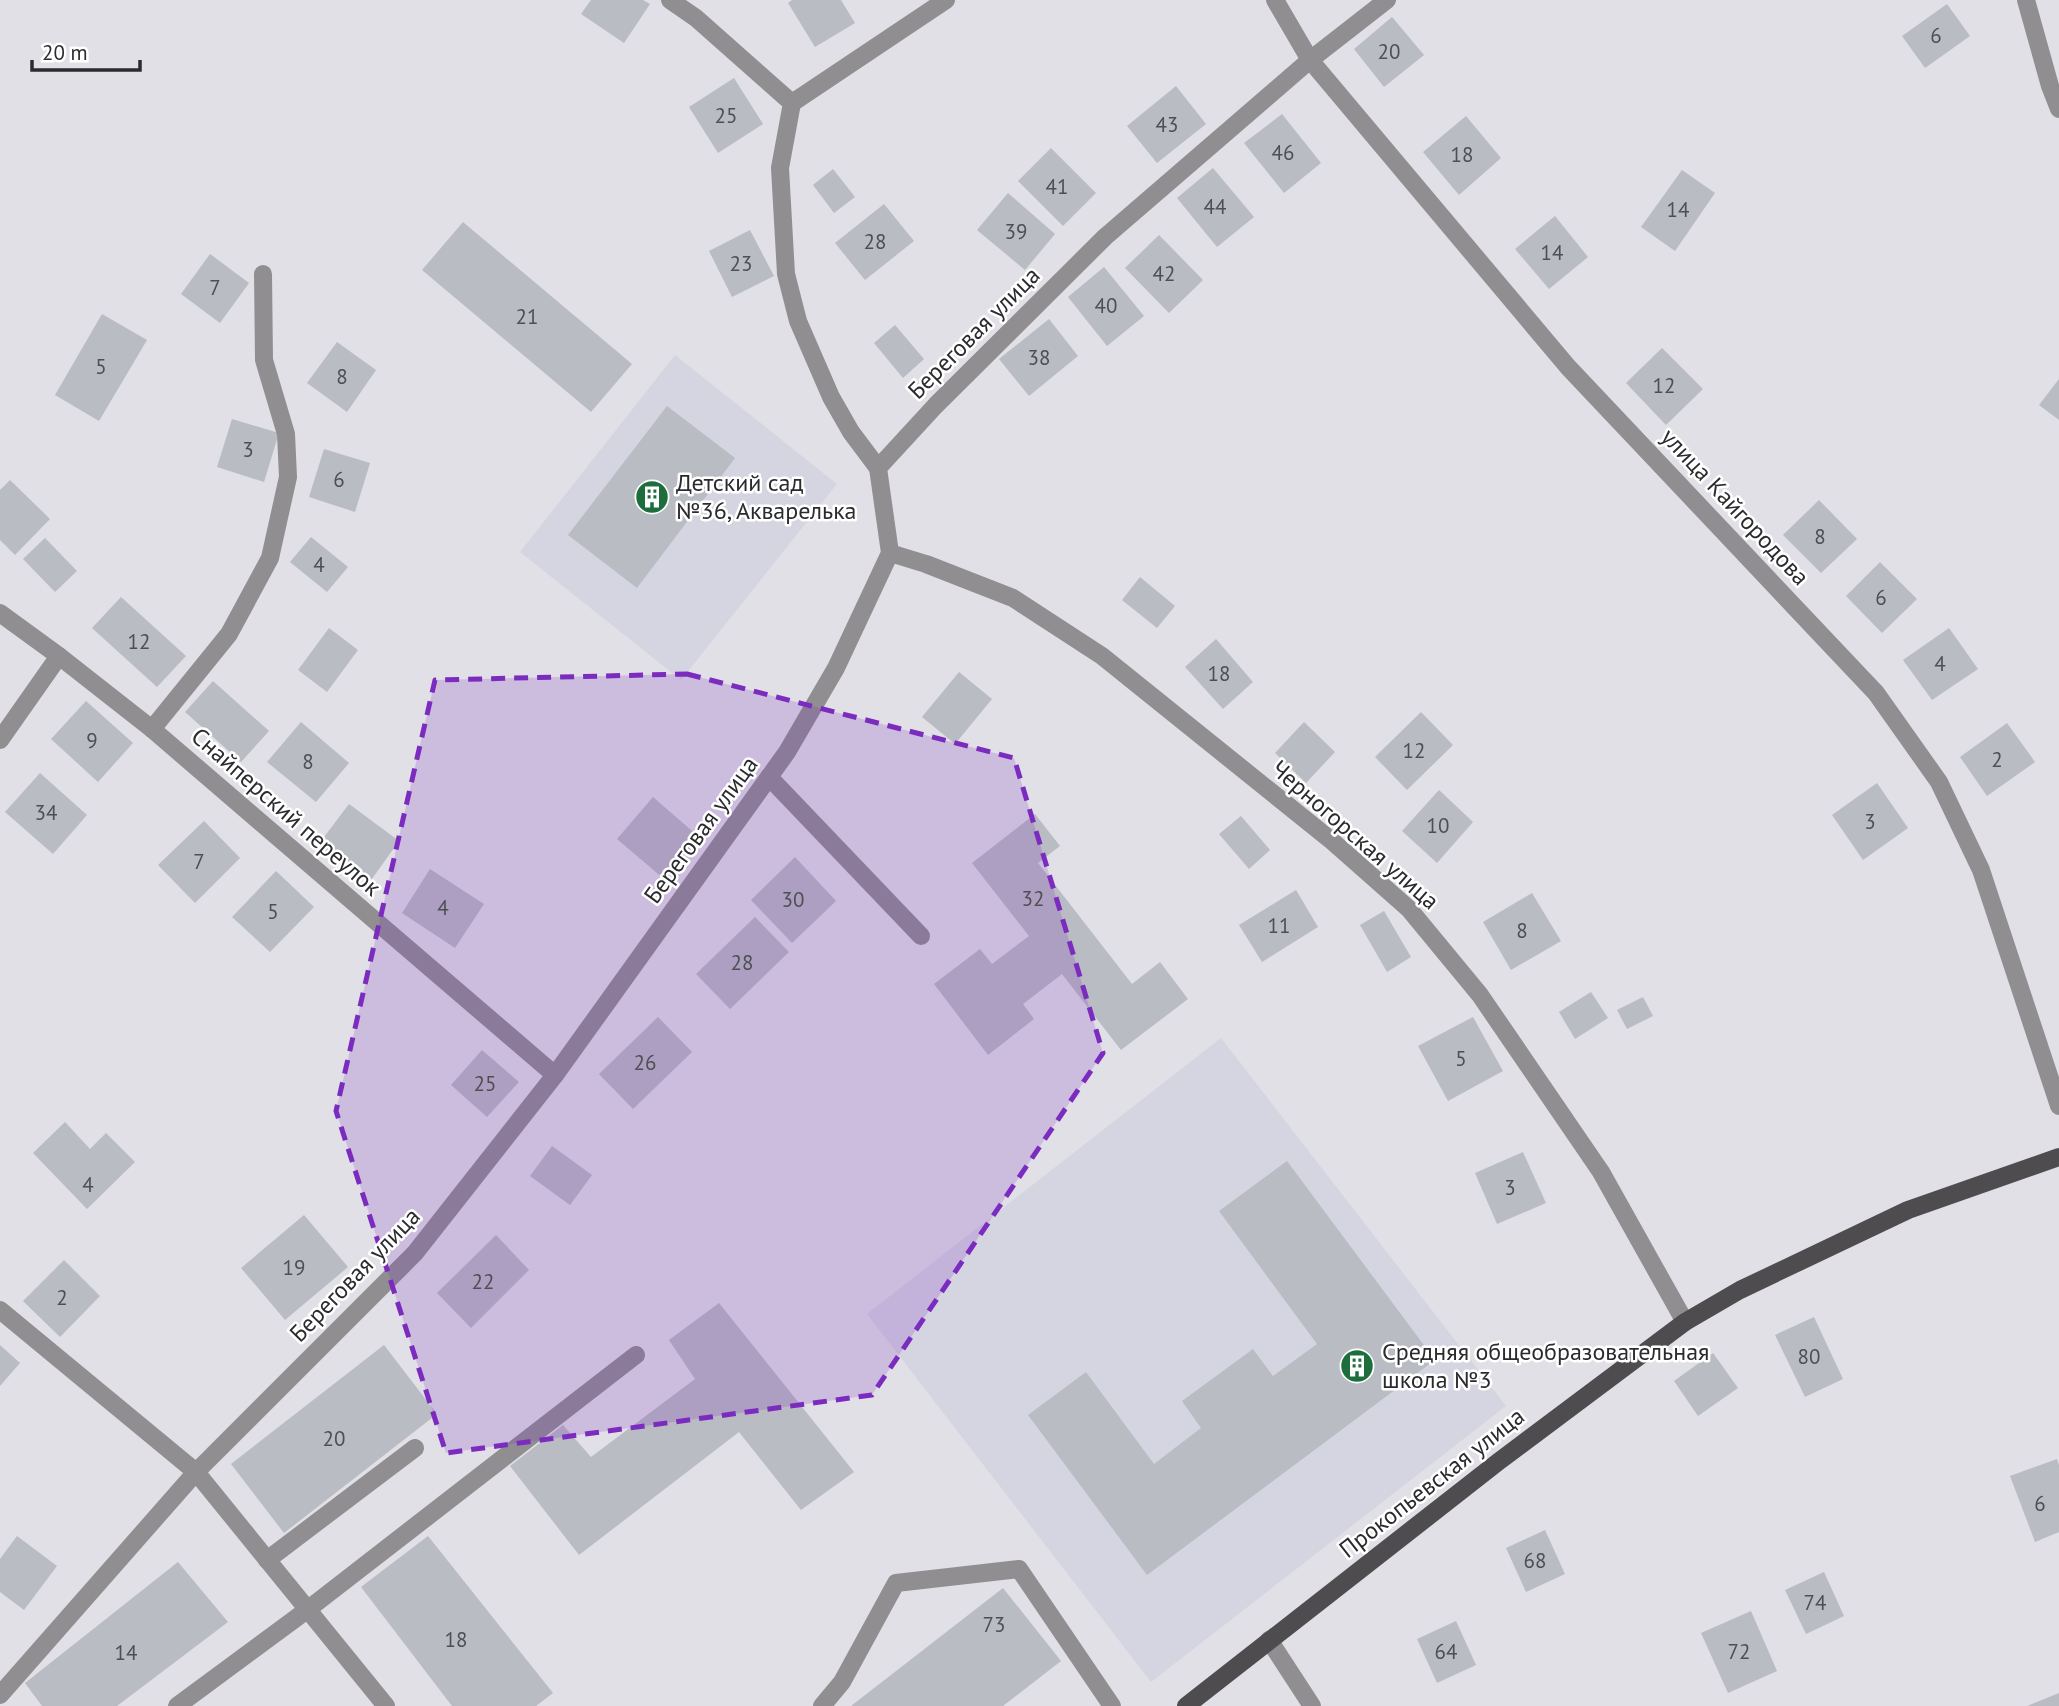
<svg xmlns="http://www.w3.org/2000/svg" width="2059" height="1706" viewBox="0 0 2059 1706" font-family="'PT Sans',sans-serif">
  <rect width="100%" height="100%" fill="#e0e0e6"/>
  <g fill="#d5d5e2">
    <polygon points="675,355 837,484 681,680 520,552"/>
    <polygon points="1221,1038 1506,1406 1151,1682 867,1314"/>
  </g>
  <g fill="#b9bcc2">
    <polygon points="591,0 643,0 650,4 624,43 581,14"/>
    <polygon points="792,0 841,0 855,23 815,47 788,3"/>
    <polygon points="1947,4 1970,36 1925,68 1902,36"/>
    <polygon points="1392,17 1424,55 1384,87 1354,49"/>
    <polygon points="734,78 763,124 718,153 689,107"/>
    <polygon points="1176,86 1206,124 1157,163 1127,126"/>
    <polygon points="1282,114 1321,163 1284,193 1244,143"/>
    <polygon points="1466,116 1501,158 1459,195 1423,152"/>
    <polygon points="1051,148 1096,193 1063,226 1018,181"/>
    <polygon points="1213,168 1254,217 1217,247 1177,198"/>
    <polygon points="833,169 855,197 834,213 813,185"/>
    <polygon points="1682,170 1715,193 1675,251 1641,227"/>
    <polygon points="1008,193 1055,234 1025,270 977,230"/>
    <polygon points="884,204 914,241 865,280 835,243"/>
    <polygon points="1555,216 1588,257 1549,289 1515,249"/>
    <polygon points="463,222 632,364 591,412 422,270"/>
    <polygon points="750,230 774,276 732,297 709,251"/>
    <polygon points="1159,235 1203,280 1169,313 1125,268"/>
    <polygon points="210,254 249,283 220,323 181,294"/>
    <polygon points="1104,267 1144,316 1107,346 1068,297"/>
    <polygon points="102,314 147,340 99,421 55,395"/>
    <polygon points="1049,319 1078,356 1029,396 999,359"/>
    <polygon points="895,325 924,359 903,378 874,343"/>
    <polygon points="337,342 376,370 347,412 307,383"/>
    <polygon points="1662,348 1703,389 1666,425 1626,383"/>
    <polygon points="2059,379 2059,420 2039,405"/>
    <polygon points="667,406 735,458 637,588 568,535"/>
    <polygon points="232,419 279,433 264,482 217,467"/>
    <polygon points="324,449 370,463 355,512 309,497"/>
    <polygon points="10,480 50,519 15,555 0,540 0,490"/>
    <polygon points="1819,500 1857,539 1821,573 1783,535"/>
    <polygon points="311,537 348,567 327,592 290,562"/>
    <polygon points="45,538 77,571 55,592 23,559"/>
    <polygon points="1880,562 1917,599 1882,633 1846,596"/>
    <polygon points="1140,577 1175,606 1157,628 1122,600"/>
    <polygon points="121,597 186,656 157,687 92,628"/>
    <polygon points="329,628 358,650 327,692 298,670"/>
    <polygon points="1949,628 1978,669 1932,700 1903,660"/>
    <polygon points="1216,639 1253,682 1223,709 1185,667"/>
    <polygon points="959,672 992,699 955,744 922,717"/>
    <polygon points="213,681 269,731 241,762 185,712"/>
    <polygon points="86,701 133,743 98,782 51,739"/>
    <polygon points="1421,712 1453,745 1407,790 1375,757"/>
    <polygon points="301,722 349,763 316,802 267,762"/>
    <polygon points="1304,722 1335,752 1306,783 1275,753"/>
    <polygon points="2007,723 2035,762 1987,796 1960,757"/>
    <polygon points="40,773 87,815 53,854 5,812"/>
    <polygon points="1877,783 1908,828 1863,860 1832,815"/>
    <polygon points="1439,790 1473,822 1437,863 1402,831"/>
    <polygon points="653,797 699,837 664,879 617,839"/>
    <polygon points="349,804 399,841 369,883 318,845"/>
    <polygon points="1035,814 1060,846 1038,863 1132,984 1160,962 1188,999 1121,1050 1062,974 1023,1004 1034,1019 988,1055 934,984 980,949 992,964 1029,936 972,863"/>
    <polygon points="1241,816 1270,850 1249,869 1219,834"/>
    <polygon points="204,821 240,858 195,903 158,865"/>
    <polygon points="795,857 836,901 792,943 751,900"/>
    <polygon points="430,869 484,904 455,948 402,913"/>
    <polygon points="276,871 314,907 270,952 232,917"/>
    <polygon points="1296,890 1318,927 1262,962 1239,925"/>
    <polygon points="1532,893 1561,941 1511,970 1483,922"/>
    <polygon points="1384,911 1411,957 1387,972 1360,925"/>
    <polygon points="755,917 789,952 730,1009 696,974"/>
    <polygon points="1591,992 1608,1018 1575,1039 1559,1012"/>
    <polygon points="1643,997 1653,1016 1627,1029 1617,1010"/>
    <polygon points="658,1017 692,1052 633,1109 599,1074"/>
    <polygon points="1473,1017 1503,1071 1448,1101 1418,1046"/>
    <polygon points="482,1050 519,1082 487,1117 451,1085"/>
    <polygon points="65,1122 90,1149 106,1133 135,1162 87,1209 33,1153"/>
    <polygon points="552,1146 592,1175 570,1205 530,1176"/>
    <polygon points="1523,1152 1546,1203 1497,1224 1475,1173"/>
    <polygon points="1287,1161 1435,1360 1147,1575 1028,1415 1086,1372 1154,1464 1201,1428 1182,1401 1253,1349 1273,1376 1317,1344 1219,1211"/>
    <polygon points="304,1215 348,1267 285,1320 241,1268"/>
    <polygon points="496,1235 529,1270 471,1328 437,1293"/>
    <polygon points="64,1260 100,1296 60,1337 23,1301"/>
    <polygon points="719,1303 854,1472 801,1510 739,1432 579,1555 510,1466 563,1425 591,1457 695,1379 669,1340"/>
    <polygon points="1814,1317 1843,1379 1805,1397 1775,1335"/>
    <polygon points="0,1345 20,1363 0,1386"/>
    <polygon points="384,1345 437,1414 284,1533 231,1464"/>
    <polygon points="1713,1353 1738,1388 1698,1416 1674,1381"/>
    <polygon points="2057,1459 2059,1465 2059,1532 2035,1542 2010,1476"/>
    <polygon points="1545,1530 1565,1574 1526,1592 1506,1548"/>
    <polygon points="17,1536 57,1566 24,1610 0,1592 0,1559"/>
    <polygon points="428,1536 553,1693 536,1706 452,1706 361,1587"/>
    <polygon points="178,1562 228,1622 117,1706 42,1706 25,1683"/>
    <polygon points="1824,1572 1844,1616 1806,1634 1785,1590"/>
    <polygon points="1003,1588 1061,1661 1003,1706 851,1706"/>
    <polygon points="1751,1611 1777,1671 1728,1693 1701,1633"/>
    <polygon points="1456,1621 1476,1665 1437,1683 1417,1639"/>
    <polygon points="2059,1693 2059,1706 2027,1706"/>
  </g>
  <g fill="none" stroke-linecap="round" stroke-linejoin="round">
    <g stroke="#908e91" stroke-width="18">
      <polyline points="769,777 921,936"/>
      <polyline points="267,1560 415,1448"/>
      <polyline points="177,1706 307,1610 636,1355"/>
      <polyline points="822,1706 842,1682 896,1583 1019,1569 1112,1706"/>
    </g>
    <g stroke="#908e91" stroke-width="18">
      <polyline points="670,0 696,18 792,103 780,168 786,274 798,321 831,397 851,432 878,468"/>
      <polyline points="1275,0 1310,60 1568,367 1876,693 1939,782 1981,870 2059,1106"/>
      <polyline points="2026,0 2050,86 2059,109"/>
      <polyline points="792,103 946,0"/>
      <polyline points="890,553 926,564 1013,598 1102,656 1332,841 1409,909 1480,995 1601,1172 1685,1322"/>
      <polyline points="0,613 59,656"/>
      <polyline points="152,729 229,634 270,558 288,477 286,434 264,360 263,274"/>
      <polyline points="0,740 59,656 152,729 555,1075"/>
      <polyline points="0,1310 196,1472 386,1706"/>
      <polyline points="1269,1640 1312,1706"/>
      <polyline points="0,1695 196,1472 415,1253 555,1075 787,752 836,668 890,553 878,468 936,405 1105,237 1310,60 1387,0"/>
    </g>
    <polyline stroke="#4f4c50" stroke-width="18" points="1186,1706 1498,1462 1685,1322 1740,1290 1908,1210 2059,1157"/>
  </g>
  <path fill="#7b2cbf" fill-opacity="0.2" stroke="#7b2cbf" stroke-width="5" stroke-dasharray="14 9" stroke-linejoin="round" d="M687 674 1014 758 1103 1053 872 1395 446 1453 336 1111 435 680Z"/>
  <defs>
    <g id="building-disc" transform="scale(1.75)"><circle r="9.5" fill="#1e6d3d" stroke="#fff"/><path d="M-4-6H4V6H1V3H-1V6H-4ZM-2.5-4.3h1.7v1.8h-1.7ZM.8-4.3h1.7v1.8H.8ZM-2.5-1h1.7V.8h-1.7ZM.8-1h1.7V.8H.8Z" fill="#fff"/></g>
  </defs>
  <g fill-rule="evenodd">
    <use href="#building-disc" x="652" y="497"/>
    <use href="#building-disc" x="1357" y="1366"/>
  </g>
  <g text-anchor="middle" stroke-width="5" stroke-linejoin="round" paint-order="stroke">
    <g font-size="21" fill="#4e4f53">
      <text x="1936" y="43">6</text>
      <text x="1389" y="59">20</text>
      <text x="726" y="123">25</text>
      <text x="1167" y="132">43</text>
      <text x="1283" y="160">46</text>
      <text x="1462" y="162">18</text>
      <text x="1057" y="194">41</text>
      <text x="1215" y="214">44</text>
      <text x="1678" y="217">14</text>
      <text x="1016" y="239">39</text>
      <text x="875" y="249">28</text>
      <text x="1552" y="260">14</text>
      <text x="741" y="271">23</text>
      <text x="1164" y="281">42</text>
      <text x="215" y="295">7</text>
      <text x="1106" y="313">40</text>
      <text x="527" y="324">21</text>
      <text x="1039" y="365">38</text>
      <text x="101" y="374">5</text>
      <text x="342" y="384">8</text>
      <text x="1664" y="393">12</text>
      <text x="248" y="457">3</text>
      <text x="339" y="487">6</text>
      <text x="1820" y="544">8</text>
      <text x="319" y="572">4</text>
      <text x="1881" y="605">6</text>
      <text x="139" y="649">12</text>
      <text x="1940" y="671">4</text>
      <text x="1219" y="681">18</text>
      <text x="92" y="748">9</text>
      <text x="1414" y="758">12</text>
      <text x="1997" y="767">2</text>
      <text x="308" y="769">8</text>
      <text x="46" y="820">34</text>
      <text x="1870" y="829">3</text>
      <text x="1438" y="833">10</text>
      <text x="199" y="869">7</text>
      <text x="1033" y="906">32</text>
      <text x="793" y="907">30</text>
      <text x="443" y="915">4</text>
      <text x="273" y="919">5</text>
      <text x="1279" y="933">11</text>
      <text x="1522" y="938">8</text>
      <text x="742" y="970">28</text>
      <text x="1461" y="1066">5</text>
      <text x="645" y="1070">26</text>
      <text x="485" y="1091">25</text>
      <text x="88" y="1192">4</text>
      <text x="1510" y="1195">3</text>
      <text x="294" y="1275">19</text>
      <text x="483" y="1289">22</text>
      <text x="62" y="1305">2</text>
      <text x="1809" y="1364">80</text>
      <text x="334" y="1446">20</text>
      <text x="2040" y="1511">6</text>
      <text x="1535" y="1568">68</text>
      <text x="1815" y="1610">74</text>
      <text x="994" y="1632">73</text>
      <text x="456" y="1647">18</text>
      <text x="1446" y="1659">64</text>
      <text x="1739" y="1659">72</text>
      <text x="126" y="1660">14</text>
    </g>
    <g font-size="24" fill="#2b2b2e" stroke="#fff">
      <text transform="translate(974 333) rotate(-45)" y="8">Береговая улица</text>
      <text transform="translate(1735 507) rotate(47)" y="8">улица Кайгородова</text>
      <text transform="translate(286 812) rotate(41)" y="8">Снайперский переулок</text>
      <text transform="translate(701 830) rotate(-54)" y="8">Береговая улица</text>
      <text transform="translate(1355 835) rotate(41)" y="8">Черногорская улица</text>
      <text transform="translate(355 1275) rotate(-46)" y="8">Береговая улица</text>
      <text transform="translate(1432 1483) rotate(-38)" y="8">Прокопьевская улица</text>
    </g>
    <g font-size="24" fill="#2b2b2e" stroke="#fff" text-anchor="start">
      <text x="676" y="491">Детский сад<tspan x="676" dy="28">№36, Акварелька</tspan></text>
      <text x="1382" y="1360">Средняя общеобразовательная<tspan x="1382" dy="28">школа №3</tspan></text>
    </g>
  </g>
  <path d="M32 60v10h108v-10" fill="none" stroke="#2b2b2e" stroke-width="3.5"/>
  <text x="42" y="60" font-size="21" fill="#2b2b2e" stroke="#ffffff" stroke-width="5" paint-order="stroke">20 m</text>
</svg>
